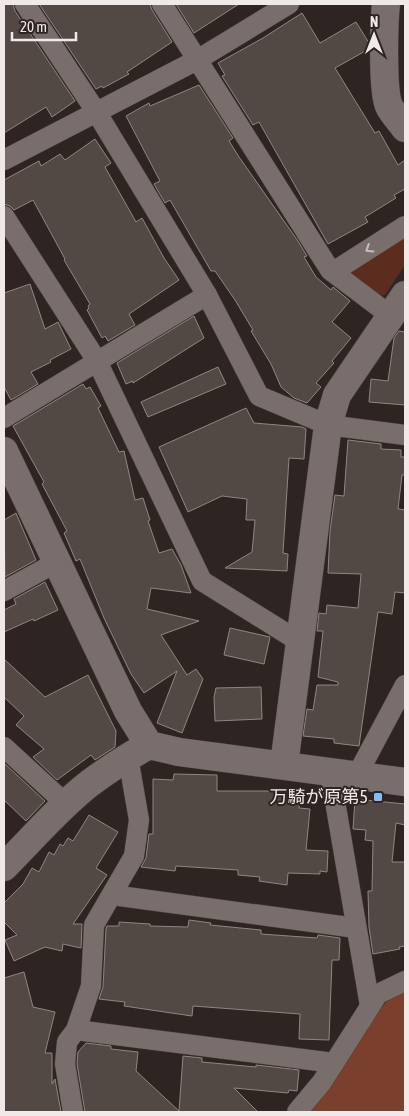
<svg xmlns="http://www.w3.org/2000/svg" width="409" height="1116" viewBox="0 0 409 1116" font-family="'Asap Condensed','Noto Sans JP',sans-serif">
  <rect width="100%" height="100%" fill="#2e2522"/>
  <polygon fill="#5c2d1e" points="405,235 405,265 385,295 377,296 352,276 352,270"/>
  <polygon fill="#7b402d" points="405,990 405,1112 307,1112 391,995"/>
  <g fill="#524945" stroke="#908582">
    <polygon points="4,4 13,4 15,11 75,101 52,117 46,107 4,133"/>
    <polygon points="39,4 150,4 152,10 172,42 127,72 129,74 103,88 102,86 96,89"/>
    <polygon points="176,4 239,4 194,33"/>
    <polygon points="302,13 320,43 356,22 369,43 369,49 335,68 375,133 379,131 398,165 405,160 405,189 394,195 396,198 365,217 368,222 328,244 259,122 253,125 222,76 225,75 218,63 263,38"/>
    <polygon points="199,85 233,138 229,141 239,157 298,241 307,256 304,257 316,277 331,290 333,287 350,301 332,322 351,338 332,361 334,363 316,383 321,387 307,403 294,398 281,387 271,364 251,331 253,330 235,300 215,271 211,271 170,200 165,203 154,184 160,181 126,116 149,103 150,106"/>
    <polygon points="95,139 111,163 105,167 136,222 142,218 164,258 179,280 129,314 135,325 108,341 105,336 102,338 87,310 89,308 88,306 90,304 64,260 65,259 33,200 14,210 10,206 4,204 4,180 39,161 41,166 60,154 65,160"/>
    <polygon points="30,284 45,329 58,322 71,349 50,360 51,362 31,372 38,384 11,400 4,387 4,293"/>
    <polygon points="194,316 204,338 133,383 133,381 126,384 117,363"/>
    <polygon points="399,331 405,332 405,405 369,402 371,379 388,381 394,338"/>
    <polygon points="218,367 226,384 148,417 141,402"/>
    <polygon points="83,384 86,389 90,387 101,406 98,408 119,452 124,451 135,500 143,498 150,520 148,521 159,553 172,549 181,565 191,593 151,588 147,609 199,621 161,635 187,675 196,669 203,679 182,733 157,723 177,671 144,693 131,674 104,618 80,559 76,561 64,533 67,531 42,484 44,482 13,426"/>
    <polygon points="246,408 254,423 302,427 306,429 304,459 289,458 283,553 288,554 287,571 225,568 252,552 255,520 246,520 247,499 222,496 188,512 159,447"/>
    <polygon points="348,440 381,444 381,449 401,450 401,457 405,457 405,475 402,475 398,509 405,510 405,593 395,592 392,614 378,612 359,746 334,743 334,739 303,736 307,709 313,710 317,685 338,685 338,682 318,677 323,631 317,631 319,613 326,614 327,605 358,608 361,574 328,573 330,531 335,495 344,496"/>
    <polygon points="16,513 36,560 5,577 4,520"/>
    <polygon points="45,582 58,610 34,621 33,619 4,632 4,610 16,604 14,599"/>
    <polygon points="230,628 270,637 264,664 224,655"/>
    <polygon points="4,659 45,697 88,675 116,731 115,747 95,760 91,755 57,780 33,757 44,749 16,725 24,716 4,697"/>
    <polygon points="261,687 262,719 215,721 214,697 216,688"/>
    <polygon points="4,763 45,801 26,821 4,800"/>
    <polygon points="174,774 217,775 217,791 281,791 300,793 299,808 310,809 306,850 328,851 327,872 320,871 320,874 288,873 287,885 259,881 260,877 238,875 238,870 176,866 175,871 141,867 146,858 149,834 153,834 153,779 173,780"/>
    <polygon points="355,799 405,804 405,825 396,823 392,862 405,862 405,946 399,947 400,949 373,954 369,927 368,891 372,891 373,841 365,840 366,830 353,829"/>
    <polygon points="89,815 118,832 96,868 107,875 73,924 82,924 81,948 63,944 62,951 45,947 14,961 5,940 17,935 4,922 4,903 23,884 32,868 39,872 49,852 54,855 60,844 63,846 68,838 73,841"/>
    <polygon points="189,920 211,923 210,925 261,930 261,934 317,938 318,935 340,938 339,960 332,960 329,1040 299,1039 300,1014 193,1006 192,1016 124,1006 125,1002 99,999 103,987 106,928 107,926 119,926 119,922 150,924 150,926 188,927"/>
    <polygon points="24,972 33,1007 55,1012 45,1053 52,1053 52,1084 55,1079 61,1112 4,1112 4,978"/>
    <polygon points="86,1043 111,1046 111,1049 138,1052 136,1071 179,1111 183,1056 202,1058 202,1062 256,1067 256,1065 299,1070 297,1091 289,1090 288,1093 234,1088 258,1112 85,1112 77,1064 78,1052"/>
  </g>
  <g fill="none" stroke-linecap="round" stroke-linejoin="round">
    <g stroke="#4a4340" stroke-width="21">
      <g id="street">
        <polyline points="25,4 97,113 207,295 259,396 328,425 405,435"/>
        <polyline points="162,4 330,270 391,316"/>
        <polyline points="4,160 197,60 289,4"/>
        <polyline points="4,216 97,361 202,581 300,642"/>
        <polyline points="333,272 405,226"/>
        <polyline points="4,418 207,295"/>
        <polyline points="4,591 57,562"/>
        <polyline points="4,747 66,804"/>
        <polyline points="330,772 370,1006"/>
        <polyline points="357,775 405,685"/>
        <polyline points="112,895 356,928"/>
        <polyline points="76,1030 334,1063"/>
        <polyline points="73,1112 65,1064 67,1042 76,1030 91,986 94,925 134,856 139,820 128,757"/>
        <polyline points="297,1112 322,1082 378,994 405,981"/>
      </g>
    </g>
    <g stroke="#4a4340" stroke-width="29">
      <g id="secondary">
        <path d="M386 4C384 22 382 91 389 106 393 114 400 121 405 128"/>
        <polyline points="4,451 128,711 149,745 179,752 405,782"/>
        <polyline points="284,765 328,425 337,395 405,295"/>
        <path d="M4 867C32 839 59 807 90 783 109 769 129 756 149 745"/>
      </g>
    </g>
    <use href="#street" stroke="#796e6b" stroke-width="20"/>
    <use href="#secondary" stroke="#796e6b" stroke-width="28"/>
  </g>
  <defs><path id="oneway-chevron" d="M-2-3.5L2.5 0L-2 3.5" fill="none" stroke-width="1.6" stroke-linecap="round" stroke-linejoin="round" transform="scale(1.25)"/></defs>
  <use stroke="#c6bebc" href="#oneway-chevron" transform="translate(369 249) rotate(148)"/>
  <rect fill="#7fbdfa" stroke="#2e2522" stroke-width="2" x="373" y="792" width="10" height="10" rx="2.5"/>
  <g text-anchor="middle" stroke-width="4" stroke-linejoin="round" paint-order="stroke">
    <g font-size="18" fill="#efe9e7" stroke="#2e2522" text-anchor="end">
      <text x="368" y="803">万騎が原第5</text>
    </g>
  </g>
  <rect width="409" height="1116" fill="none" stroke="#efe9e7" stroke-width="10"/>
  <g transform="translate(374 35)" stroke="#2e2522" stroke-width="4" paint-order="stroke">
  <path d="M0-4L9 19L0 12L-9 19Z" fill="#efe9e7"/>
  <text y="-8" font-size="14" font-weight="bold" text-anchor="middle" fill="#efe9e7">N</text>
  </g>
  <path d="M12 32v8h64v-8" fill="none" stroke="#efe9e7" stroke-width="2.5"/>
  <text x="20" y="32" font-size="15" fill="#efe9e7" stroke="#2e2522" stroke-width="4" paint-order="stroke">20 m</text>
</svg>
